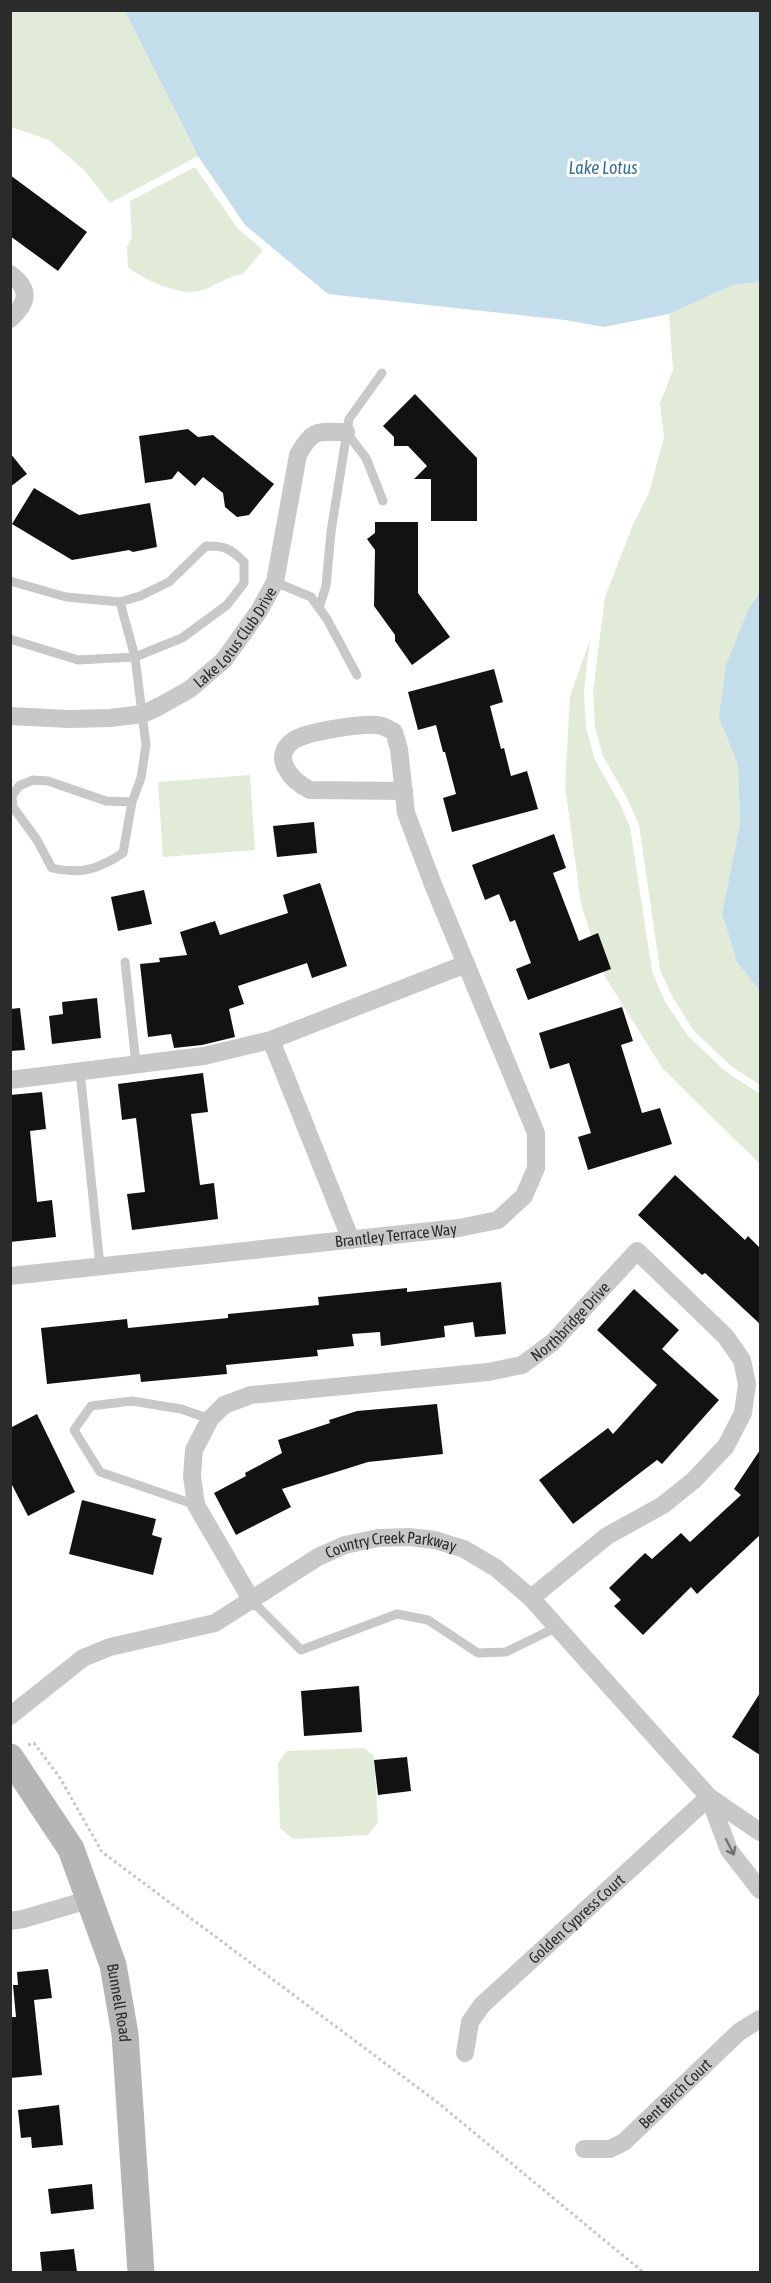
<svg xmlns="http://www.w3.org/2000/svg" width="771" height="2283" viewBox="0 0 771 2283" font-family="'Asap Condensed',sans-serif">
  <rect width="100%" height="100%" fill="#fff"/>
  <g fill="#e2ead8">
    <polygon points="11,11 125,11 198,156 110,203 84,170 49,140 11,127"/>
    <path d="M195 167 238 229 263 250 243 274C227 276 217 285 203 290 182 298 144 280 128 267L127 247 132 237 130 201Z"/>
    <polygon points="760,282 760,592 749,608 719,718 738,765 740,824 722,914 737,962 760,991 760,1085 731,1066 694,1031 673,998 660,970 639,825 628,800 603,756 595,727 593,691 605,597 632,527 649,493 664,437 660,403 673,370 669,314 733,285"/>
    <polygon points="590,640 584,691 586,728 595,760 620,804 630,827 652,971 665,1002 688,1036 725,1071 760,1094 760,1164 663,1069 604,975 581,904 565,786 570,696"/>
    <polygon points="250,775 255,850 163,857 158,782"/>
    <polygon points="364,1748 374,1756 378,1822 368,1835 293,1839 280,1828 278,1763 287,1751"/>
  </g>
  <g fill="#c3ddeb">
    <polygon points="125,11 760,11 760,282 733,285 669,314 604,327 565,320 328,294 245,225 198,156"/>
    <polygon points="760,592 760,991 737,962 722,914 740,824 738,765 719,718 726,665 749,608"/>
  </g>
  <g fill="#121212">
    <polygon points="10,175 87,232 58,271 10,236"/>
    <polygon points="415,394 477,458 477,521 431,521 431,479 414,479 427,466 408,446 394,446 394,437 383,426"/>
    <polygon points="188,429 198,437 213,435 274,484 249,515 237,517 225,507 223,493 203,477 195,486 178,471 172,479 145,483 139,436"/>
    <polygon points="10,453 27,474 10,487"/>
    <polygon points="34,488 79,515 150,503 157,547 133,552 129,550 72,560 12,524"/>
    <polygon points="375,522 418,522 418,593 450,637 412,665 395,641 395,635 374,606 375,550 367,539 375,533"/>
    <polygon points="494,669 503,702 490,706 501,749 504,748 511,776 527,771 538,809 452,832 443,798 456,794 445,752 443,752 436,725 418,730 408,692"/>
    <polygon points="314,822 317,853 277,857 273,826"/>
    <polygon points="554,834 566,868 553,873 579,941 598,933 611,969 528,1000 516,969 531,963 515,920 510,922 499,894 485,900 472,865"/>
    <polygon points="320,883 347,966 312,978 307,963 238,986 244,1004 229,1009 235,1037 202,1045 174,1048 171,1034 148,1037 140,964 160,962 159,958 187,955 180,932 215,921 220,935 288,913 283,895"/>
    <polygon points="144,890 152,924 118,931 111,897"/>
    <polygon points="97,998 101,1038 52,1044 49,1016 63,1014 62,1002"/>
    <polygon points="622,1007 633,1041 621,1045 642,1113 660,1108 672,1144 588,1170 578,1137 591,1133 569,1063 550,1069 539,1033"/>
    <polygon points="20,1008 25,1050 10,1051 10,1009"/>
    <polygon points="203,1073 208,1112 191,1114 200,1185 214,1183 218,1219 132,1230 127,1194 145,1192 136,1118 122,1120 118,1084"/>
    <polygon points="42,1092 46,1129 30,1131 37,1202 52,1200 56,1237 10,1242 10,1095"/>
    <polygon points="675,1175 745,1240 748,1236 760,1248 760,1324 705,1273 702,1275 638,1215"/>
    <polygon points="501,1282 506,1334 475,1337 473,1322 444,1326 445,1337 381,1346 380,1332 352,1334 354,1346 317,1350 318,1356 226,1365 227,1374 141,1382 140,1374 47,1384 41,1328 127,1319 128,1328 228,1318 228,1314 319,1305 318,1297 407,1288 407,1292"/>
    <polygon points="634,1289 679,1330 662,1349 719,1400 662,1464 657,1460 573,1524 539,1480 608,1428 613,1434 657,1385 597,1330"/>
    <polygon points="437,1404 443,1454 368,1462 282,1489 291,1507 236,1535 214,1493 246,1476 245,1473 282,1453 278,1440 330,1423 329,1420 357,1411"/>
    <polygon points="37,1414 75,1492 28,1516 10,1481 10,1428"/>
    <polygon points="760,1450 760,1535 697,1594 691,1587 643,1635 614,1606 621,1600 609,1588 645,1553 652,1559 681,1533 690,1542 741,1495 734,1489"/>
    <polygon points="82,1500 156,1519 152,1535 162,1538 153,1575 69,1554"/>
    <polygon points="359,1686 362,1732 304,1736 301,1691"/>
    <polygon points="760,1693 760,1755 732,1737"/>
    <polygon points="407,1757 411,1791 378,1795 374,1760"/>
    <polygon points="48,1969 52,1998 34,2000 42,2075 10,2078 10,2017 16,2017 13,1985 18,1985 17,1972"/>
    <polygon points="59,2105 63,2145 32,2148 31,2137 21,2138 18,2110"/>
    <polygon points="92,2184 94,2209 51,2214 48,2189"/>
    <polygon points="74,2249 77,2272 42,2272 40,2252"/>
  </g>
  <g fill="none" stroke-linecap="round" stroke-linejoin="round">
    <polyline stroke="#c8c8c8" stroke-width="3" stroke-dasharray="3 3" stroke-linecap="butt" points="28,1745 34,1743 60,1778 102,1852 437,2102 643,2272"/>
    <g stroke="#c8c8c8" stroke-width="9">
      <polyline points="346,432 366,458 383,501"/>
      <path d="M10 581 66 597 120 602 140 596 169 582 206 546C225 546 230 548 244 562V583L227 605 182 638 135 657 78 660 10 639"/>
      <polyline points="275,582 311,597 327,619 357,675"/>
      <path d="M120 602 135 657 146 745 141 778 132 802 123 853C99 869 80 875 52 868L37 840 13 807 12 796 19 786 33 780 48 781 106 801 132 802"/>
      <polyline points="319,608 326,586 331,532 349,419 382,373"/>
      <polyline points="125,962 136,1064"/>
      <polyline points="80,1071 100,1266"/>
      <polyline points="196,1505 100,1472 74,1430 91,1406 132,1401 181,1409 210,1419"/>
      <polyline points="252,1601 301,1650 397,1614 428,1620 478,1653 506,1652 557,1627"/>
    </g>
    <g stroke="#c8c8c8" stroke-width="18">
      <path d="M10 274C31 289 28 303 10 319"/>
      <path id="s1" d="M10 716 69 719 110 718 143 714 160 706 190 689 224 660 259 611 275 582 298 455C313 428 317 432 346 432"/>
      <polyline points="271,1040 351,1240"/>
      <polyline points="10,1080 204,1056 271,1040 466,964"/>
      <path id="s2" d="M10 1276 459 1228 498 1220 524 1196 536 1168V1133L434 887 406 813 399 749 394 732C389 729 382 725 377 725 360 724 309 731 294 740 269 757 292 781 310 790L404 791"/>
      <path id="s3" d="M252 1601 196 1505 192 1476 194 1450 210 1419 224 1405 251 1395 488 1372 522 1365 553 1342 637 1251 726 1337 742 1360 747 1384 743 1413 726 1446 694 1480 663 1505 607 1536 531 1598"/>
      <path id="s4" d="M10 1716 83 1658 110 1647 215 1623 318 1557 345 1545 378 1538 409 1537 435 1540 464 1549 496 1568 531 1598 709 1797 760 1832"/>
      <polyline points="709,1797 729,1850 760,1890"/>
      <polyline points="10,1921 23,1919 88,1900"/>
      <path id="s5" d="M465 2053 470 2022 482 2005 709 1797"/>
      <path id="s6" d="M584 2149H610L624 2142 739 2032 760 2019"/>
    </g>
    <path stroke="#b5b5b5" stroke-width="27" id="s7" d="M10 1757 71 1849 113 1965 125 2034 141 2272"/>
  </g>
  <defs><path id="oneway-shaft" d="M-6 0H5M1.5-3L5.5 0L1.5 3" fill="none" stroke-width="1.6" stroke-linecap="round" stroke-linejoin="round" transform="scale(1.5)"/></defs>
  <use stroke="#727272" href="#oneway-shaft" transform="translate(730 1847) rotate(63)"/>
  <g text-anchor="middle" stroke-width="6" stroke-linejoin="round" paint-order="stroke">
    <g font-size="16" fill="#2b2b2b" stroke="#fff">
      <text dy="6" stroke="none"><textPath href="#s1" startOffset="256">Lake Lotus Club Drive</textPath></text>
      <text dy="6" stroke="none"><textPath href="#s2" startOffset="388">Brantley Terrace Way</textPath></text>
      <text dy="6" stroke="none"><textPath href="#s3" startOffset="588">Northbridge Drive</textPath></text>
      <text dy="6" stroke="none"><textPath href="#s4" startOffset="428">Country Creek Parkway</textPath></text>
      <text dy="6" stroke="none"><textPath href="#s5" startOffset="180">Golden Cypress Court</textPath></text>
      <text dy="6" stroke="none"><textPath href="#s7" startOffset="272">Bunnell Road</textPath></text>
      <text dy="6" stroke="none"><textPath href="#s6" startOffset="112">Bent Birch Court</textPath></text>
    </g>
    <g font-size="18" font-style="italic" fill="#3a708d" stroke="#fff">
      <text x="603" y="174">Lake Lotus</text>
    </g>
  </g>
  <rect width="771" height="2283" fill="none" stroke="#2b2b2b" stroke-width="24"/>
</svg>
